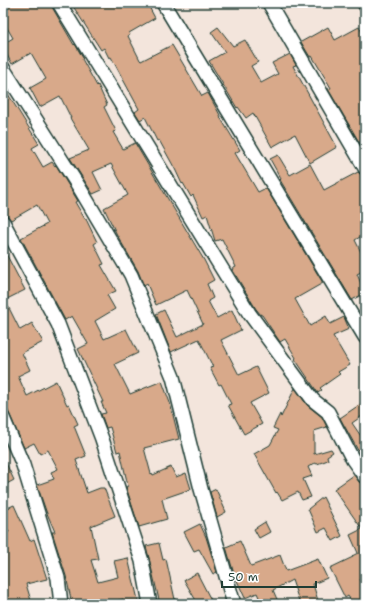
<svg xmlns="http://www.w3.org/2000/svg" width="368" height="607" viewBox="0 0 368 607" font-family="'Shantell Sans',sans-serif">
  <rect width="100%" height="100%" fill="#f3e5dc"/>
  <filter id="ink" filterUnits="userSpaceOnUse"><feTurbulence type="fractalNoise" baseFrequency=".025" numOctaves="2"/><feDisplacementMap in="SourceGraphic" scale="8" xChannelSelector="R" yChannelSelector="G"/><feConvolveMatrix kernelMatrix="1 2 1 2 8 2 1 2 1" color-interpolation-filters="sRGB"/></filter>
  <g filter="url(#ink)">
    <g fill="#d8a98a" stroke="#1f3d34">
      <polygon points="7,3 51,3 52,7 74,45 75,44 83,58 82,59 97,86 98,85 107,105 104,107 116,131 113,132 123,149 135,143 204,260 214,280 207,284 213,298 208,301 217,318 232,310 241,330 221,340 239,375 256,367 269,393 250,403 262,424 244,434 228,405 231,404 221,384 219,385 210,368 213,367 199,339 171,352 156,314 164,310 177,337 203,324 187,290 156,305 147,284 144,286 138,271 117,235 104,208 128,195 111,164 93,172 102,190 93,194 70,158 89,150 70,118 71,118 60,96 40,107 30,88 46,79 31,53 12,64 3,48 3,44 13,38 3,21 3,5"/>
      <polygon points="71,3 147,3 155,18 129,33 130,35 128,36 140,60 141,61 172,45 202,96 208,93 221,117 220,117 240,150 235,153 258,192 266,188 323,283 295,299 310,326 326,316 330,324 344,317 349,329 333,336 350,365 338,372 340,374 320,388 322,390 318,393 295,359 296,358 285,339 280,342 262,315 261,315 256,309 232,269 236,267 222,239 215,241 207,215 203,217 193,195 191,197 183,183 182,184 175,169 159,140 157,141 145,117 140,120 135,112 139,109 111,57 109,58 104,48 101,50"/>
      <polygon points="218,27 233,46 245,40 258,62 251,66 261,83 278,74 272,63 290,54 296,65 293,66 337,147 310,163 295,134 272,147 253,113 246,118 238,107 237,108 209,61 225,52 211,32"/>
      <polygon points="328,27 335,40 359,27 365,37 365,65 361,67 365,74 365,152 328,89 331,88 312,56 310,57 301,42"/>
      <polygon points="3,86 39,144 32,148 43,167 52,162 55,166 56,165 78,201 75,202 85,219 86,219 97,242 94,244 104,264 101,265 116,291 107,295 115,309 95,321 104,339 126,329 138,353 115,364 130,394 162,381 170,403 179,439 144,448 151,474 152,473 153,475 171,467 176,477 186,473 191,489 162,499 167,519 139,527 126,487 128,486 120,451 117,452 110,427 106,428 101,414 106,413 101,402 103,402 78,349 88,344 72,316 65,320 21,238 47,224 37,205 11,220 6,214 3,214"/>
      <polygon points="278,155 290,175 310,164 324,190 358,172 361,175 365,176 365,234 355,240 365,260 365,270 357,274 365,293 352,300 280,180 281,179 270,159"/>
      <polygon points="3,248 25,290 5,300 20,330 32,323 43,342 22,353 30,370 18,376 27,396 56,381 67,405 69,404 78,424 74,426 86,456 76,460 87,493 100,488 104,488 115,516 91,526 98,559 91,560 98,582 118,577 114,561 128,558 139,604 124,604 123,599 106,604 72,604 66,576 52,532 55,532 46,511 37,485 54,479 51,472 58,469 48,450 40,454 34,443 24,448 3,399"/>
      <polygon points="295,388 307,405 322,417 327,427 314,431 314,454 331,449 333,452 327,456 328,460 317,464 315,463 308,467 312,476 303,479 311,497 302,500 298,492 282,500 277,492 276,493 254,454 270,445 278,430 273,428 280,414 281,417"/>
      <polygon points="365,401 365,414 352,423 365,442 365,463 340,418"/>
      <polygon points="3,457 14,480 3,486"/>
      <polygon points="354,475 359,482 365,485 365,569 362,563 361,564 365,571 365,577 360,579 365,588 361,590 365,597 365,604 353,604 348,596 345,598 330,568 353,557 352,556 358,553 350,535 362,529 334,489"/>
      <polygon points="216,489 226,512 217,517 210,492"/>
      <polygon points="323,497 342,536 333,541 326,528 318,532 308,509"/>
      <polygon points="14,505 30,541 34,539 47,579 26,584 32,604 19,604 19,601 3,604 3,533 9,532 3,519 3,510"/>
      <polygon points="265,522 270,532 259,538 254,529"/>
      <polygon points="200,524 206,537 217,572 213,574 199,549 194,551 184,532"/>
      <polygon points="240,541 251,566 280,555 286,571 318,559 327,578 313,584 319,604 300,604 292,580 273,590 279,604 262,604 257,593 245,598 234,574 226,547"/>
      <polygon points="159,543 163,560 166,559 176,604 160,604 146,546"/>
      <polygon points="197,573 213,604 198,604 184,580"/>
    </g>
    <g fill="none" stroke-linecap="round" stroke-linejoin="round">
      <g stroke="#1f3d34" stroke-width="16">
        <g id="street">
          <polyline points="59,3 249,313 313,400 328,412 353,460 365,477"/>
          <polyline points="163,3 365,337"/>
          <polyline points="269,3 365,168"/>
          <polyline points="364,3 365,5"/>
          <polyline points="3,68 79,187 131,275 173,377 201,489 234,604"/>
          <polyline points="3,222 58,324 102,439 142,561 150,604"/>
          <polyline points="3,418 23,465 58,578 61,604"/>
        </g>
      </g>
      <use href="#street" stroke="#fff" stroke-width="13"/>
    </g>
  </g>
  <rect width="368" height="607" fill="none" stroke="#fff" stroke-width="16"/>
  <rect x="8" y="8" width="352" height="591" fill="none" stroke="#1f3d34" stroke-width="1.5" filter="url(#ink)"/>
  <path d="M222 581v6h94v-6" fill="none" stroke="#1f3d34" stroke-width="2"/>
  <text x="228" y="581" font-size="12" fill="#1f3d34" stroke="#ffffff" stroke-width="3" paint-order="stroke">50 m</text>
</svg>
